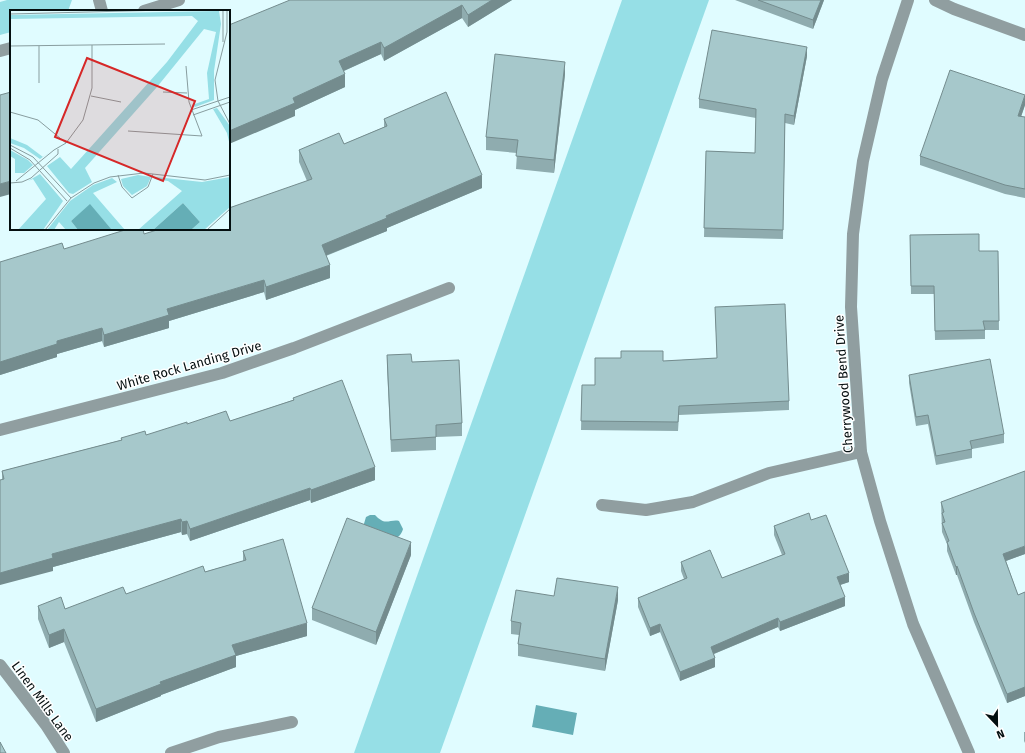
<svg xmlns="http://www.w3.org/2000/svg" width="1025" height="753" viewBox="0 0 1025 753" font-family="'Fira Sans',sans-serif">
  <rect width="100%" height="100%" fill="#e0fcff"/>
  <g fill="#96dfe6">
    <polygon points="7,0 72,0 68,11 11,11 11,32 0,35 0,2"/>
    <polygon points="622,0 709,0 440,753 354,753"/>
  </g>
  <g fill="#65aeb6">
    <path d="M370 515H375C377 517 379 519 381 520 386 524 393 519 399 521L403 529C402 533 399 538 394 538 389 538 369 529 363 527L366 517Z"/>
    <polygon points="536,705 577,713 573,735 532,727"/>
  </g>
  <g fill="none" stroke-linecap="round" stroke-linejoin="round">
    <g stroke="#909ea0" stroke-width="12">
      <polyline points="99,0 102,11"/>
      <polyline points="908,0 882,79 863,161 853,234 851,307 861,452 880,521 913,624 969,753"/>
      <polyline points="935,0 954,9 1025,35"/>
      <polyline points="144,11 179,0"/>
      <polyline points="0,51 11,48"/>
      <polyline points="0,430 222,373 294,348 449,288"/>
      <polyline points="602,505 646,510 693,502 769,473 861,452"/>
      <polyline points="0,665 46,725 64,753"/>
      <polyline points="171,753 219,737 292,722"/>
    </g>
  </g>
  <g fill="#8facaf">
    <polygon points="290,0 512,0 468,27 462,18 384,61 381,54 344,71 345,87 295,110 295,116"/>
    <polygon points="735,0 824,0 813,29"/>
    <polygon points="807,56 794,125 785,123 783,239 704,237 706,151 755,153 756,118 699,108 699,99"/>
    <polygon points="565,74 554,173 516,169 517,153 486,150 486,137"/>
    <polygon points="1025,95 1025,105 1021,117 1025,117 1025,198 1005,194 920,165 920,156"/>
    <polygon points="384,119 482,188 387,228 387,231 326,256 330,278 266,300 264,292 169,321 169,328 104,347 102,341 57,354 57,357 0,375 0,262 144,234 229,229 307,181 299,162 299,150 344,144 384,127"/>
    <polygon points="910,235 979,251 998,251 999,330 985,330 985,339 935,340 934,294 911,294"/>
    <polygon points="715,307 789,401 789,410 679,415 678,431 581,430 582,385 595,385 621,358 663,361 717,358"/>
    <polygon points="387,355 412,362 462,423 462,436 436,437 436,450 391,452 387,367"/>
    <polygon points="909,375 1004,434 1004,443 972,449 972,458 936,465 928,424 916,426 909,383"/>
    <polygon points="293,398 375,480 311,503 310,500 190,541 187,534 182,535 181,532 53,567 53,571 2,479 2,471 121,440 121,438 146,435 187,424 230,421 293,400"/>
    <polygon points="941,502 1025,554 1006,561 1018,595 1025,592 1025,696 1007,703 974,622 957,575 956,575 947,551 947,544 942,532"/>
    <polygon points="811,520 849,582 840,585 845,606 780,631 778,627 714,654 715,667 680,681 660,632 650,636 638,607 638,598 684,579 681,571 681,562 722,578 782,555 774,535 774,526"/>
    <polygon points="243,551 307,636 236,656 236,667 161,695 161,696 96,722 64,642 49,648 38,619 38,606 65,609 126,594 243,561"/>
    <polygon points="411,555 376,645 312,620 312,608"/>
    <polygon points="554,596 618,600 605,671 518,656 518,644 519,635 511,634 511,621"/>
    <polygon points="1024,732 1025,732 1025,743 1024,741"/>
  </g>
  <g fill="#748c8e">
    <polygon points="492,0 512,0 468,27 468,15"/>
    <polygon points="821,0 824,0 813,29 813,20"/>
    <polygon points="462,5 462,18 384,61 384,48"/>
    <polygon points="381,42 381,54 339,73 339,61"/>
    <polygon points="807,47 807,56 794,125 794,116"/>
    <polygon points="565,62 565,74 554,173 554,160"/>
    <polygon points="345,74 345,87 295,110 295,116 229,144 229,131 293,98"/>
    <polygon points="1025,96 1025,105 1018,125 1018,116"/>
    <polygon points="482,175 482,188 387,228 387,231 322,257 322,245 386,216"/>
    <polygon points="11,181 11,194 0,197 0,184"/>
    <polygon points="330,265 330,278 266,300 266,287"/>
    <polygon points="264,280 264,292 169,321 169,328 104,347 104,335 167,309"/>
    <polygon points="102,328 102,341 57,354 57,357 0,375 0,362 57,341"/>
    <polygon points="375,467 375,480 311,503 311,490"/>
    <polygon points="310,488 310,500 190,541 190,529"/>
    <polygon points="181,519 181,532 53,567 53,571 0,585 0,573 52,554"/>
    <polygon points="187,521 187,534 182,535 182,522"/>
    <polygon points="411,542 411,555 376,645 376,632"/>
    <polygon points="1025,546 1025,554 1003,562 1003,554"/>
    <polygon points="957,566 957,575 956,575 956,567"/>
    <polygon points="849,573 849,582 837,586 837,577"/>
    <polygon points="618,587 618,600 605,671 605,659"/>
    <polygon points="845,597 845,606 780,631 780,622"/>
    <polygon points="778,618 778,627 711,655 711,647"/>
    <polygon points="307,623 307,636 236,656 236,667 161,695 161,696 96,722 96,709 160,682 232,645"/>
    <polygon points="660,624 660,632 650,636 650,628"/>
    <polygon points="64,629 64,642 49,648 49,635"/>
    <polygon points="715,658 715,667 680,681 680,672"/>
    <polygon points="1025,687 1025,696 1007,703 1007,694"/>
  </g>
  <g fill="#a6c8cb" stroke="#748c8e">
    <polygon points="290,0 492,0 468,15 462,5 384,48 381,42 339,61 345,74 293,98 295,103 229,131 229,25"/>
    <polygon points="758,0 821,0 813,20"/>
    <polygon points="712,30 807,47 794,116 785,114 783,230 704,228 706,151 755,153 756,109 699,99"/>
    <polygon points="495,54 565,62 554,160 516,156 518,140 486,137"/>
    <polygon points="950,70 1025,95 1018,116 1025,117 1025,189 1005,185 920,156"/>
    <polygon points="11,92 11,181 0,184 0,95"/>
    <polygon points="446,92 482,175 386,216 387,218 322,245 330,265 266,287 264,280 167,309 169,315 104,335 102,328 57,341 57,344 0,362 0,262 62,243 64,249 128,229 143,229 144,234 160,229 229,229 229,208 312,179 299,150 339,133 344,144 387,126 384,119"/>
    <polygon points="979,234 979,251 998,251 999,321 983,321 985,330 935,331 934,286 911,286 910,235"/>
    <polygon points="785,304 789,401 679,406 678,422 581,421 582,385 595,385 595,358 621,358 621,351 663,351 663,361 717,358 715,307"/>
    <polygon points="411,354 412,362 459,360 462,423 436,425 436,437 391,440 387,355"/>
    <polygon points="990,359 1004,434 970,441 972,449 936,456 928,415 916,417 909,375"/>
    <polygon points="342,380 375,467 311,490 310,488 190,529 187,521 182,522 181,519 52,554 53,558 0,573 0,480 4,479 2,471 122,440 121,438 145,431 146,435 187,422 187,424 226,411 230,421 294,400 293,398"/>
    <polygon points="1025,471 1025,546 1003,554 1018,595 1025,592 1025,687 1007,694 974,613 957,566 956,567 947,542 949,541 942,523 945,522 942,513 944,512 941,502"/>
    <polygon points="809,513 811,520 826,515 849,573 837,577 845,597 780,622 778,618 711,647 715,658 680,672 660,624 650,628 638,598 687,578 681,562 710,550 722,578 785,554 774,526"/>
    <polygon points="347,518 411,542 376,632 312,608"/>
    <polygon points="283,539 307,623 232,645 236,655 160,682 161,684 96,709 64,629 49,635 38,606 61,597 65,609 123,587 126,594 203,566 205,572 246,560 243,551"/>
    <polygon points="557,578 618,587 605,659 518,644 521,623 511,621 516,590 554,596"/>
    <polygon points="0,742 6,753 0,753"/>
  </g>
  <g text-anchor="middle" stroke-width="3" stroke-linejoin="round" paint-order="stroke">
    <g font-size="13" fill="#040f10" stroke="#fff">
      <text transform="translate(189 365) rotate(-16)" y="5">White Rock Landing Drive</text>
      <text transform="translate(843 384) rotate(-94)" y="5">Cherrywood Bend Drive</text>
      <text transform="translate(43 701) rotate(54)" y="5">Linen Mills Lane</text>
    </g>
  </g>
  <g transform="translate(10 10)">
    <rect width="220" height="220" fill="#e0fcff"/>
    <path d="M209 1 211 14 204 61V90L185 97 182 95 199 89 197 63 206 22 194 19 147 77 75 158 82 172 63 184 59 183 37 156 50 147 61 159 157 52 188 11 182 6 0 9V5ZM207 98 220 116V136L217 123 203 99ZM0 128 17 135 33 147 41 141 30 149 14 138 0 133ZM0 140 18 150 23 155 14 163H5V149L0 146ZM30 164 53 191 33 220H8L36 189 23 169 18 171ZM128 165 141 167 137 176 122 185 113 176 111 169ZM146 167 192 172 220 167V197L194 220H181L190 212 173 193 143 220H128L172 181 158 171 144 169ZM102 168 107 172 83 183 115 220H102L80 195 61 211 68 220H56L49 212 44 220H37L60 191 83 175Z" fill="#96dfe6"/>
    <path d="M173 193 190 212 181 220H143ZM80 194 102 220H68L61 211Z" fill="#65aeb6"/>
    <path fill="none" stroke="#889d9f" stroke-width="1" d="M213 0V32M217 0V22L205 70 208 91 220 114M0 4 155 0M0 36 155 34M29 36V73M153 82 177 83M81 86 111 92M181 100 220 87M0 102 28 110 56 133M183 105 220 92M118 121 192 126 179 92 176 56M0 135 23 147 61 188M0 138 20 150 57 191M108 165 112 177 122 188 138 177 143 164M6 171 44 140 56 133 73 110 82 78V35M0 173 12 172 21 168 48 144V139M35 220 61 188 84 173 100 167 134 163 195 170 220 165M197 220 220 199"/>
    <path fill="#d62828" fill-opacity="0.15" stroke="#d62828" stroke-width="2" d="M77 48 185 91 153 171 45 127Z"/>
    <rect width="220" height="220" fill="none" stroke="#040f10" stroke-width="2"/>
  </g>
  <g transform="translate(997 725) rotate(158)" stroke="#ffffff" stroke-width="3" paint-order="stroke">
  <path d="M0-3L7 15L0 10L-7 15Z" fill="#040f10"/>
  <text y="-6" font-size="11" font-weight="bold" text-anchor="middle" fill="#040f10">N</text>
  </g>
</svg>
